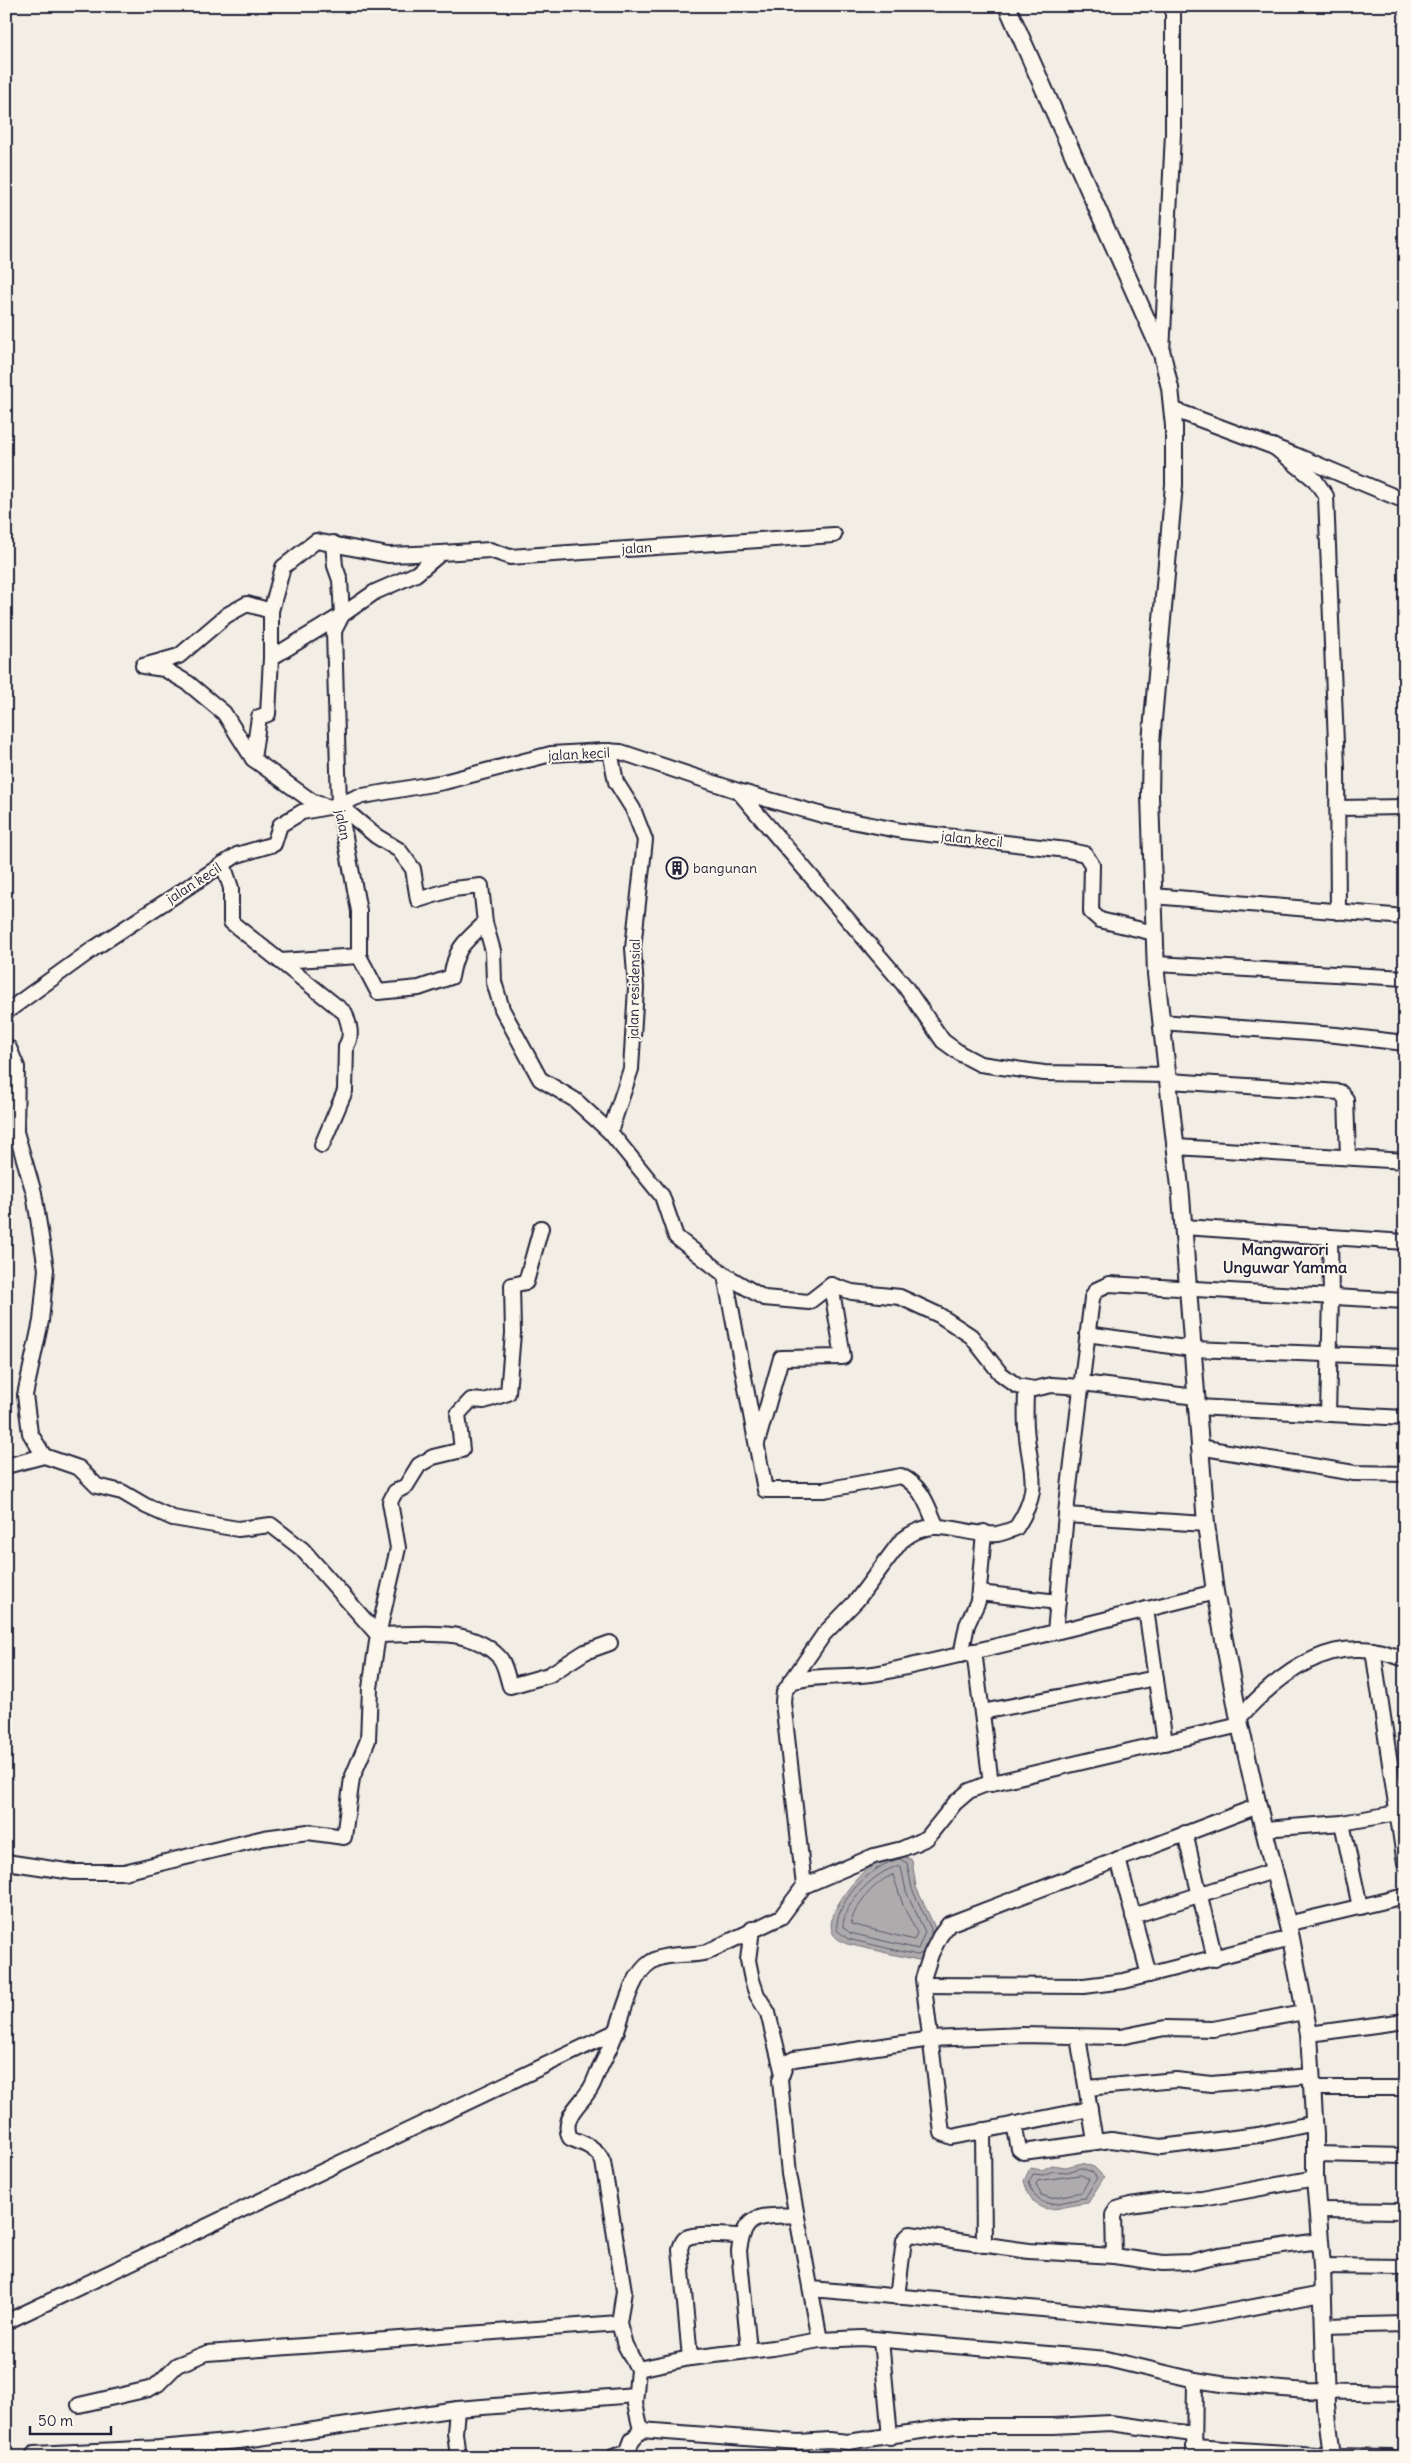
<svg xmlns="http://www.w3.org/2000/svg" width="1411" height="2463" viewBox="0 0 1411 2463" font-family="Delius,sans-serif">
  <rect width="100%" height="100%" fill="#f2eee5"/>
  <filter id="ink" filterUnits="userSpaceOnUse"><feTurbulence type="fractalNoise" baseFrequency=".02" numOctaves="2"/><feDisplacementMap in="SourceGraphic" scale="10" xChannelSelector="R" yChannelSelector="G"/><feConvolveMatrix kernelMatrix="1 2 1 2 8 2 1 2 1" color-interpolation-filters="sRGB"/></filter>
  <g filter="url(#ink)">
    <g fill="#aeabad" stroke="#76747f">
      <path d="M900 1854 912 1860 916 1887 937 1932 923 1959 918 1960 847 1944C841 1941 834 1938 832 1931 825 1912 861 1870 877 1861 884 1858 893 1856 900 1854Z"/>
      <path d="M1082 2163 1094 2167 1104 2177 1088 2203C1056 2206 1036 2223 1024 2181L1030 2168 1042 2170 1052 2165 1066 2167Z"/>
    </g>
    <g fill="none" stroke-linecap="round" stroke-linejoin="round">
      <g stroke="#5a5969" stroke-width="1">
        <path d="M899 1866 901 1867 906 1891 925 1932 918 1949 850 1933 843 1927C843 1903 876 1870 899 1866Z"/>
        <path d="M893 1875 903 1905 917 1933 914 1940 851 1924C853 1907 876 1880 893 1875Z"/>
        <path d="M923 1953 917 1955 848 1939 837 1930C834 1901 874 1863 900 1859L907 1863 912 1889 931 1929V1935"/>
        <path d="M1081 2168 1092 2172 1097 2178 1085 2198C1060 2201 1038 2215 1029 2182L1033 2174 1043 2175 1053 2171 1067 2172Z"/>
        <polygon points="1081,2175 1089,2179 1082,2192 1051,2198 1041,2195 1036,2184 1038,2181"/>
      </g>
      <g stroke="#22223b" stroke-width="18">
        <g id="minor">
          <polyline points="1162,353 1173,134 1173,6"/>
          <polyline points="1172,409 1295,455 1405,501"/>
          <polyline points="1273,446 1315,480 1326,496 1337,768 1338,912"/>
          <polyline points="333,543 335,566 340,580 342,615"/>
          <polyline points="271,611 283,567 316,541 388,555 441,553"/>
          <polyline points="342,615 375,592 416,574 441,553 490,550 510,557 834,535"/>
          <polyline points="253,759 224,713 188,683 164,669 143,666 179,656 227,615 247,604 271,611 271,658"/>
          <polyline points="738,791 904,985 943,1041 961,1054 980,1064 1044,1073 1168,1075"/>
          <polyline points="339,805 376,836 399,850 413,869 418,900 453,889 481,886 485,923 493,951 494,982 502,1009 540,1079 575,1100 610,1132 662,1196 676,1237 725,1275 764,1298 809,1302 831,1285 852,1292 900,1297 939,1315 971,1336 1000,1373 1017,1386 1034,1389 1052,1385 1081,1387"/>
          <polyline points="1338,808 1405,807"/>
          <path d="M223 864 231 888V922L345 1013C349 1024 353 1036 346 1046L345 1091 322 1145"/>
          <polyline points="1153,896 1405,917"/>
          <path d="M359 956 378 992 419 988 451 977C456 948 463 943 485 923"/>
          <polyline points="280,961 359,956 359,911 339,805 334,631 342,615 271,658 268,714 259,717 253,759 313,802 325,806"/>
          <polyline points="1156,964 1405,978"/>
          <polyline points="6,1012 93,949 237,855 274,844 280,825 302,812 339,805 357,797 444,782 551,754 604,751 621,752 738,791 826,816 902,831 1067,850 1085,854 1092,865 1091,912 1100,920 1154,933"/>
          <polyline points="1161,1022 1336,1035 1405,1043"/>
          <polyline points="6,1047 9,1048 17,1067 16,1132 34,1193 46,1269 41,1321 25,1395 30,1433 44,1456"/>
          <polyline points="1169,1081 1340,1092 1346,1099 1348,1156"/>
          <polyline points="610,1132 631,1069 636,988 633,948 645,840 633,809 616,782 610,751"/>
          <polyline points="1176,1147 1405,1161"/>
          <polyline points="1184,1227 1405,1242"/>
          <path d="M725 1275 765 1490H824L901 1476C922 1486 927 1505 936 1525"/>
          <polyline points="1087,1334 1192,1349 1405,1357"/>
          <polyline points="1082,1383 1196,1397"/>
          <polyline points="1196,1407 1405,1418"/>
          <polyline points="1328,1413 1331,1297 1330,1237"/>
          <polyline points="757,1443 781,1358 843,1357 831,1285"/>
          <polyline points="1199,1447 1354,1473 1405,1474"/>
          <polyline points="6,1466 44,1456 79,1468 97,1486 122,1492 146,1506 173,1518 238,1529 271,1525 302,1549 378,1635"/>
          <polyline points="1066,1515 1206,1524"/>
          <polyline points="979,1593 1058,1602"/>
          <polyline points="1146,1609 1165,1743"/>
          <polyline points="1055,1632 1067,1504 1092,1298 1096,1290 1109,1284 1405,1301"/>
          <polyline points="378,1635 398,1548 390,1502 395,1492 406,1486 419,1465 433,1457 462,1450 458,1414 471,1400 484,1401 508,1393 513,1333 512,1285 526,1282 541,1228"/>
          <polyline points="1373,1650 1405,1864"/>
          <polyline points="974,1651 991,1784"/>
          <polyline points="961,1655 967,1625 978,1601 984,1532"/>
          <path d="M790 1682C821 1673 853 1679 884 1672 995 1648 1105 1620 1215 1592"/>
          <polyline points="982,1712 1156,1678"/>
          <path d="M1239 1718C1268 1686 1310 1649 1356 1649 1373 1648 1389 1654 1405 1659"/>
          <polyline points="1342,1823 1360,1907"/>
          <polyline points="1263,1829 1342,1823 1397,1813"/>
          <polyline points="1185,1833 1215,1959"/>
          <polyline points="1118,1859 1149,1975"/>
          <path d="M6 1862 73 1872H124L264 1838 308 1832 344 1837 352 1778 368 1740 370 1688 378 1635C418 1635 470 1625 499 1657 505 1663 507 1677 510 1686L549 1675 585 1652 610 1643"/>
          <path d="M804 1886 783 1702 784 1692 824 1634 857 1600 901 1541C937 1512 960 1537 997 1534 1003 1533 1010 1530 1016 1528 1044 1486 1029 1472 1026 1427 1025 1414 1026 1401 1026 1388"/>
          <polyline points="1133,1916 1273,1871"/>
          <polyline points="1287,1924 1405,1896"/>
          <polyline points="752,1929 748,1960 752,1980 757,1995 768,2013 782,2070"/>
          <polyline points="924,1985 1084,1986 1124,1981 1291,1938"/>
          <polyline points="1309,2034 1405,2021"/>
          <polyline points="1078,2037 1095,2141"/>
          <polyline points="1087,2088 1176,2080 1211,2084 1311,2076"/>
          <polyline points="1313,2088 1405,2088"/>
          <polyline points="1090,2109 952,2137 942,2133 923,1979 931,1954 940,1936 949,1924 1258,1806"/>
          <polyline points="1014,2124 1019,2149 1023,2152 1111,2140 1161,2147 1258,2135 1315,2123"/>
          <polyline points="983,2130 984,2245"/>
          <polyline points="1316,2154 1405,2156"/>
          <polyline points="1318,2210 1405,2211"/>
          <polyline points="1114,2256 1113,2215 1117,2209 1130,2205 1165,2200 1202,2199 1315,2178"/>
          <polyline points="1322,2266 1405,2267"/>
          <polyline points="811,2289 1180,2321 1322,2294"/>
          <polyline points="897,2297 904,2240 910,2234 1029,2251 1114,2256 1163,2263 1190,2262 1219,2255 1319,2241"/>
          <polyline points="6,2322 617,2031"/>
          <polyline points="1323,2326 1405,2324"/>
          <polyline points="820,2340 789,2174 780,2080 786,2063 794,2059 931,2039 1022,2035 1120,2037 1165,2028 1213,2029 1304,2012"/>
          <polyline points="881,2340 890,2437"/>
          <path d="M749 2350 739 2251C744 2211 763 2217 796 2215"/>
          <path d="M690 2358 680 2249C681 2245 683 2240 686 2238 697 2232 728 2236 741 2236"/>
          <polyline points="638,2369 690,2358 773,2348 820,2340 862,2338 1107,2359 1195,2380 1221,2384 1307,2391 1405,2393"/>
          <polyline points="79,2405 149,2389 158,2384 177,2365 207,2353 619,2323"/>
          <polyline points="457,2409 455,2433 458,2457"/>
          <polyline points="641,2430 798,2442 829,2440 848,2442 954,2426 1054,2426 1110,2423 1193,2434"/>
          <polyline points="1194,2447 1332,2456 1390,2457"/>
          <polyline points="34,2454 159,2448 239,2441 457,2409 635,2395"/>
          <path d="M613 2457 627 2453 632 2440 641 2430 635 2404 638 2369 625 2345 619 2323 624 2291 603 2162C597 2147 584 2144 570 2138 561 2118 578 2107 588 2092 593 2086 595 2078 598 2072 605 2058 612 2044 617 2030 624 2010 632 1974 651 1962 666 1952 690 1957 707 1952L781 1917 804 1886 874 1856 902 1849 927 1838 955 1803 969 1791 984 1785 1240 1725"/>
          <polyline points="1194,2457 1195,2380"/>
        </g>
      </g>
      <g stroke="#22223b" stroke-width="20">
        <polyline id="tertiary" points="1007,6 1162,354 1170,388 1174,426 1174,485 1151,742 1150,796 1156,974 1181,1196 1206,1524 1215,1592 1240,1725 1258,1806 1291,1938 1309,2034 1315,2135 1315,2178 1322,2266 1326,2406 1332,2457"/>
      </g>
      <use href="#minor" stroke="#fbf7ec" stroke-width="14"/>
      <use href="#tertiary" stroke="#fbf7ec" stroke-width="16"/>
    </g>
  </g>
  <defs>
    <g id="building-ring" transform="scale(1.125)"><circle r="9.5" fill="#fbf7ec" stroke="#22223b" stroke-width="1.5"/><path d="M-4-6H4V6H1V3H-1V6H-4ZM-2.5-4.3h1.7v1.8h-1.7ZM.8-4.3h1.7v1.8H.8ZM-2.5-1h1.7V.8h-1.7ZM.8-1h1.7V.8H.8Z" fill="#22223b"/></g>
  </defs>
  <g fill-rule="evenodd">
    <use href="#building-ring" x="677" y="868"/>
  </g>
  <g text-anchor="middle" stroke-width="4" stroke-linejoin="round" paint-order="stroke">
    <g font-size="14" fill="#22223b" stroke="#fbf7ec">
      <text transform="translate(637 548) rotate(-3)" y="5">jalan</text>
      <text transform="translate(579 754) rotate(-3)" y="5">jalan kecil</text>
      <text transform="translate(343 825) rotate(79)" y="5">jalan</text>
      <text transform="translate(972 839) rotate(6)" y="5">jalan kecil</text>
      <text transform="translate(194 883) rotate(-33)" y="5">jalan kecil</text>
      <text transform="translate(634 989) rotate(-89)" y="5">jalan residensial</text>
    </g>
    <g font-size="14" fill="#22223b" stroke="#fbf7ec" text-anchor="start">
      <text x="693" y="873">bangunan</text>
    </g>
    <g font-size="16" font-weight="bold" fill="#22223b" stroke="#fbf7ec">
      <text x="1285" y="1255">Mangwarori<tspan x="1285" dy="18">Unguwar Yamma</tspan></text>
    </g>
  </g>
  <rect width="1411" height="2463" fill="none" stroke="#fbf7ec" stroke-width="25"/>
  <rect x="12" y="12" width="1386" height="2438" fill="none" stroke="#22223b" stroke-width="2" filter="url(#ink)"/>
  <path d="M30 2426v8h81v-8" fill="none" stroke="#22223b" stroke-width="2.5"/>
  <text x="38" y="2426" font-size="15" fill="#22223b" stroke="#fbf7ec" stroke-width="4" paint-order="stroke">50 m</text>
</svg>
